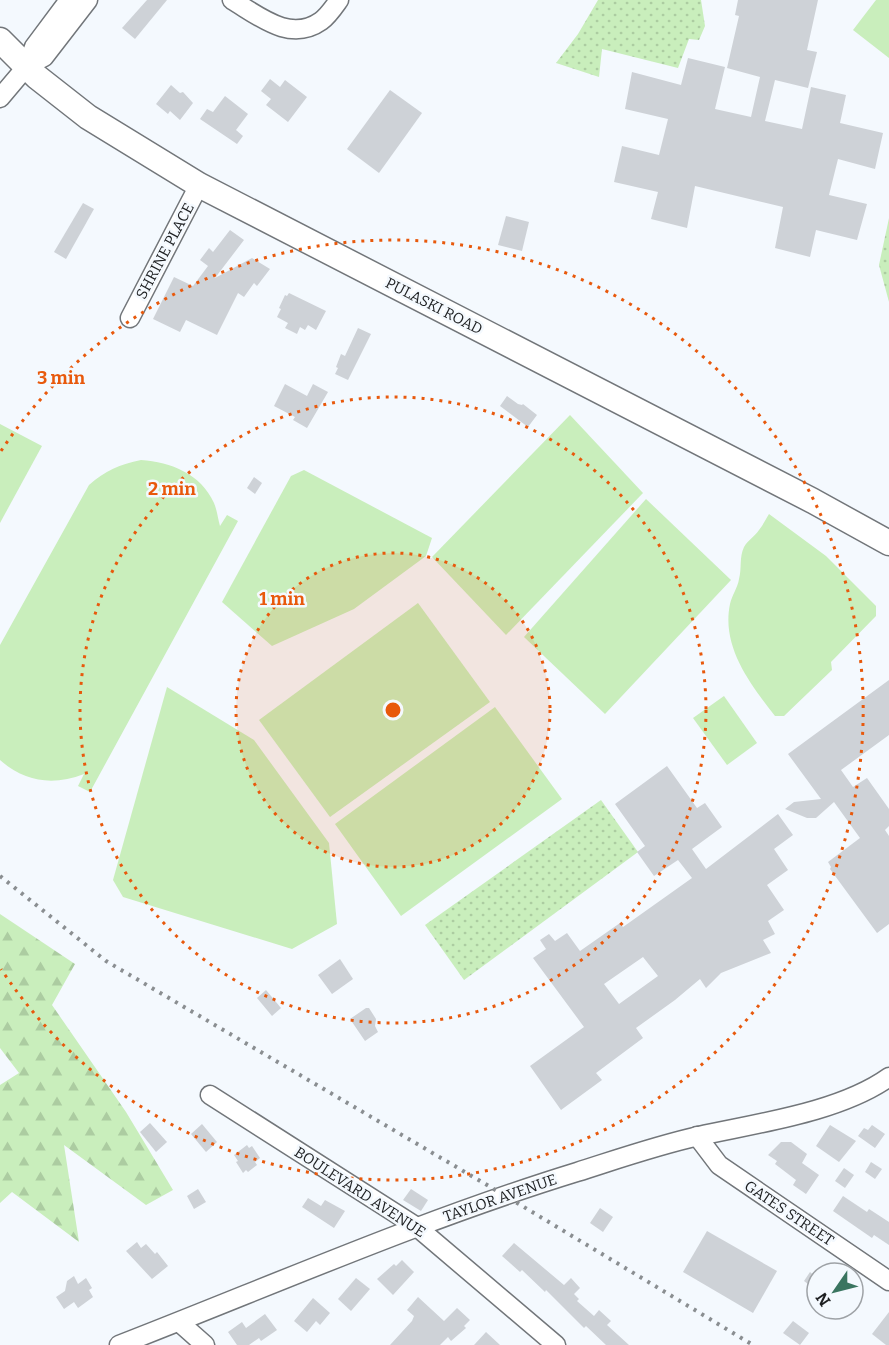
<svg xmlns="http://www.w3.org/2000/svg" width="889" height="1345" viewBox="0 0 889 1345" font-family="Bitter,serif">
  <defs>
    <pattern id="forest-firs" width="22" height="20" patternUnits="userSpaceOnUse" patternTransform="scale(1.5)"><rect width="22" height="20" fill="#c9eebc"/><path d="M5 1l3.5 6h-7zM16 11l3.5 6h-7z" fill="#accca1"/></pattern>
    <pattern id="park-dots" width="8" height="8" patternUnits="userSpaceOnUse" patternTransform="scale(1.5)"><rect width="8" height="8" fill="#c9eebc"/><path d="M2 2h.1M6 6h.1" fill="none" stroke="#accca1" stroke-width="1.8" stroke-linecap="round"/></pattern>
  </defs>
  <rect width="100%" height="100%" fill="#f4f9fe"/>
  <g fill="#c9eebc">
    <polygon points="876,0 889,0 889,58 853,30"/>
    <polygon points="570,415 643,493 506,635 432,557"/>
    <polygon points="0,424 42,446 0,523"/>
    <path d="M141 460C171 462 201 474 214 503 217 510 218 519 220 526L227 515 238 521 90 792 78 786 84 774C53 786 25 782 0 760V645L89 485C105 471 120 464 141 460Z"/>
    <polygon points="304,470 432,538 426,556 354,609 272,646 222,602 291,476"/>
    <polygon points="646,499 731,580 605,714 524,637"/>
    <path d="M769 514 826 556 876 606V616L831 662 832 670 784 716H775C751 685 721 647 730 604 732 595 738 587 739 579 742 568 739 558 744 547 748 540 755 536 759 530 763 525 766 519 769 514Z"/>
    <polygon points="418,603 490,702 330,817 259,720"/>
    <polygon points="167,687 254,740 329,843 337,924 292,949 123,897 113,880"/>
    <polygon points="724,696 757,743 727,765 693,718"/>
    <polygon points="495,707 562,799 401,916 335,824"/>
  </g>
  <polygon fill="url(#forest-firs)" points="0,914 75,964 52,1005 126,1112 173,1190 146,1205 64,1145 79,1242 12,1192 0,1203 0,1085 19,1073 0,1048"/>
  <g fill="url(#park-dots)">
    <polygon points="598,0 701,0 705,26 699,40 689,39 678,68 602,49 599,77 556,63 578,34"/>
    <polygon points="889,218 889,302 879,265"/>
    <polygon points="601,800 638,852 464,980 425,925"/>
  </g>
  <g fill="#ced2d7" fill-rule="evenodd">
    <polygon points="147,0 167,0 135,39 122,28"/>
    <polygon points="738,0 818,0 807,50 817,52 808,88 775,80 765,121 802,129 811,87 846,95 840,123 883,133 875,169 838,159 829,195 867,204 857,240 816,230 810,257 775,248 783,207 695,186 687,228 651,219 658,192 614,182 622,146 659,155 668,119 625,109 632,72 681,85 688,58 725,67 715,109 751,117 760,77 727,68 739,16 735,15"/>
    <polygon points="270,79 280,87 285,80 307,97 288,122 266,105 271,99 261,91"/>
    <polygon points="171,85 180,93 183,92 193,103 180,120 170,111 168,114 156,104"/>
    <polygon points="390,90 422,113 379,173 347,149"/>
    <polygon points="225,96 248,114 236,130 243,136 237,144 200,119 207,109 213,112"/>
    <polygon points="83,203 94,209 66,259 54,252"/>
    <polygon points="506,216 529,222 522,251 498,245"/>
    <polygon points="230,230 244,240 215,278 252,258 270,269 257,286 254,283 244,297 238,293 217,335 186,320 180,332 153,319 174,277 193,286 208,266 200,260 209,248 213,252"/>
    <polygon points="289,293 326,311 316,330 308,325 305,330 300,327 297,334 285,328 288,323 277,317 281,309 279,308 285,295 287,296"/>
    <polygon points="358,328 371,334 348,380 335,374 338,368 336,367 341,354 345,356"/>
    <polygon points="285,384 307,396 313,384 328,392 307,428 293,420 295,417 274,406"/>
    <polygon points="507,396 518,404 522,405 523,404 537,415 528,427 500,406"/>
    <polygon points="254,477 262,483 255,494 247,488"/>
    <polygon points="889,680 889,735 841,770 853,787 867,778 889,809 889,826 885,830 889,836 889,924 877,933 830,869 831,867 828,862 860,838 834,802 816,818 807,818 785,809 794,802 821,799 788,754"/>
    <path d="M667 766 697 808 705 803 722 827 692 849 706 869 778 814 793 835 774 849 788 870 767 885 784 910 768 921 775 934 763 940 771 953 721 973 706 988 700 979 675 1000 636 1028 643 1038 596 1073 602 1080 561 1110 530 1066 584 1027 533 958 546 949 540 940 549 934 555 941 567 933 580 951 620 923 623 927 692 878 678 860 654 876 637 852 645 846 615 804ZM643 957 658 976 619 1004 604 984Z"/>
    <polygon points="340,959 353,979 332,994 318,975"/>
    <polygon points="266,990 281,1008 272,1016 257,998"/>
    <polygon points="366,1008 369,1008 376,1019 375,1026 378,1032 365,1041 350,1019"/>
    <polygon points="150,1123 167,1142 156,1152 140,1132"/>
    <polygon points="202,1124 217,1142 206,1152 191,1134"/>
    <polygon points="830,1125 856,1141 839,1162 816,1146"/>
    <polygon points="872,1125 885,1134 875,1148 858,1136 864,1128 868,1130"/>
    <polygon points="781,1142 791,1142 807,1154 802,1163 819,1175 806,1194 793,1185 796,1180 775,1164 777,1161 768,1155"/>
    <polygon points="247,1145 249,1148 252,1146 260,1158 255,1162 257,1165 248,1172 246,1170 243,1173 236,1162 238,1161 234,1155"/>
    <polygon points="871,1162 882,1169 875,1179 865,1172"/>
    <polygon points="844,1168 854,1175 845,1188 835,1181"/>
    <polygon points="198,1189 206,1202 194,1209 187,1196"/>
    <polygon points="411,1189 428,1200 421,1211 403,1200"/>
    <polygon points="843,1196 867,1212 869,1209 889,1222 889,1245 874,1235 872,1238 833,1211"/>
    <polygon points="308,1198 321,1206 325,1200 345,1211 334,1228 302,1207"/>
    <polygon points="600,1208 613,1217 603,1232 590,1223"/>
    <polygon points="707,1231 777,1271 753,1313 683,1272"/>
    <polygon points="137,1242 141,1248 146,1244 155,1254 157,1252 168,1266 152,1279 126,1251"/>
    <polygon points="514,1243 564,1285 571,1278 580,1288 574,1294 579,1299 577,1301 594,1316 599,1310 611,1321 607,1325 629,1345 606,1345 586,1326 584,1328 546,1290 545,1292 522,1270 520,1272 502,1256"/>
    <polygon points="402,1260 414,1272 393,1295 377,1279 394,1264 396,1266"/>
    <polygon points="810,1272 817,1278 817,1291 804,1281"/>
    <polygon points="74,1276 78,1284 86,1278 92,1288 89,1290 93,1297 78,1308 74,1302 64,1309 56,1297 65,1291 67,1281"/>
    <polygon points="356,1278 370,1289 351,1311 338,1299"/>
    <polygon points="418,1297 444,1321 457,1308 470,1320 464,1326 466,1328 451,1341 448,1337 440,1345 390,1345 412,1321 414,1316 407,1310"/>
    <polygon points="313,1298 330,1313 320,1325 316,1321 307,1332 294,1321"/>
    <polygon points="889,1312 889,1345 886,1345 872,1334"/>
    <polygon points="265,1314 277,1330 261,1341 259,1338 249,1345 237,1345 228,1332 242,1322 246,1328"/>
    <polygon points="793,1321 809,1333 800,1345 783,1333"/>
    <polygon points="486,1332 500,1345 474,1345"/>
  </g>
  <g fill="none" stroke-linecap="round" stroke-linejoin="round">
    <g stroke="#72767a" stroke-width="21">
      <g id="minor">
        <path d="M232 0C259 16 290 43 321 21 328 16 334 7 339 0"/>
        <polyline points="27,66 44,57 88,0"/>
        <polyline points="0,98 27,66 34,47 69,0"/>
        <polyline points="130,318 199,185"/>
        <polyline points="210,1095 417,1227 556,1345"/>
        <polyline points="697,1136 719,1165 889,1281"/>
        <polyline points="179,1322 205,1345"/>
        <path d="M119 1345C271 1286 421 1220 577 1172 618 1159 658 1145 699 1136 758 1123 840 1112 889 1077"/>
      </g>
    </g>
    <g stroke="#72767a" stroke-width="27">
      <polyline id="major" points="0,40 37,77 88,117 199,185 813,501 889,543"/>
    </g>
    <use href="#minor" stroke="#fff" stroke-width="18"/>
    <use href="#major" stroke="#fff" stroke-width="24"/>
    <polyline stroke="#8a8e91" stroke-width="4" stroke-dasharray="3 6" stroke-linecap="butt" points="0,876 106,961 504,1195 753,1345"/>
  </g>
  <circle cx="393" cy="710" r="157" fill="#e8590c" fill-opacity=".12"/>
  <g fill="none" stroke="#e8590c" stroke-width="3" stroke-dasharray="3 6">
    <circle cx="393" cy="710" r="157"/>
    <circle cx="393" cy="710" r="313"/>
    <path d="M1 451A470 470 0 1 1 1 969"/>
  </g>
  <g text-anchor="middle" stroke-width="5" stroke-linejoin="round" paint-order="stroke">
    <g font-size="15" fill="#1d1f21" stroke="#f4f9fe">
      <text transform="translate(165 251) rotate(-62)" y="5">SHRINE PLACE</text>
      <text transform="translate(434 306) rotate(27)" y="5">PULASKI ROAD</text>
      <text transform="translate(360 1192) rotate(33)" y="5">BOULEVARD AVENUE</text>
      <text transform="translate(500 1198) rotate(-19)" y="5">TAYLOR AVENUE</text>
      <text transform="translate(789 1213) rotate(34)" y="5">GATES STREET</text>
    </g>
  </g>
  <circle cx="393" cy="710" r="9" fill="#e8590c" stroke="#f4f9fe" stroke-width="3"/>
  <g font-size="18" text-anchor="middle" font-weight="bold" fill="#e8590c" stroke="#f4f9fe" stroke-width="5" stroke-linejoin="round" paint-order="stroke">
    <text x="61" y="384">3 min</text>
    <text x="172" y="495">2 min</text>
    <text x="282" y="605">1 min</text>
  </g>
  <g transform="translate(835 1291) rotate(235)"><circle r="28" fill="#f4f9fe" stroke="#9ea2a6" stroke-width="1.5"/>
  <path d="M0-4.5L10 22L0 15L-10 22Z" fill="#3a7560"/>
  <text y="-9" font-size="16" font-weight="bold" text-anchor="middle" fill="#1d1f21">N</text>
  </g>
</svg>
